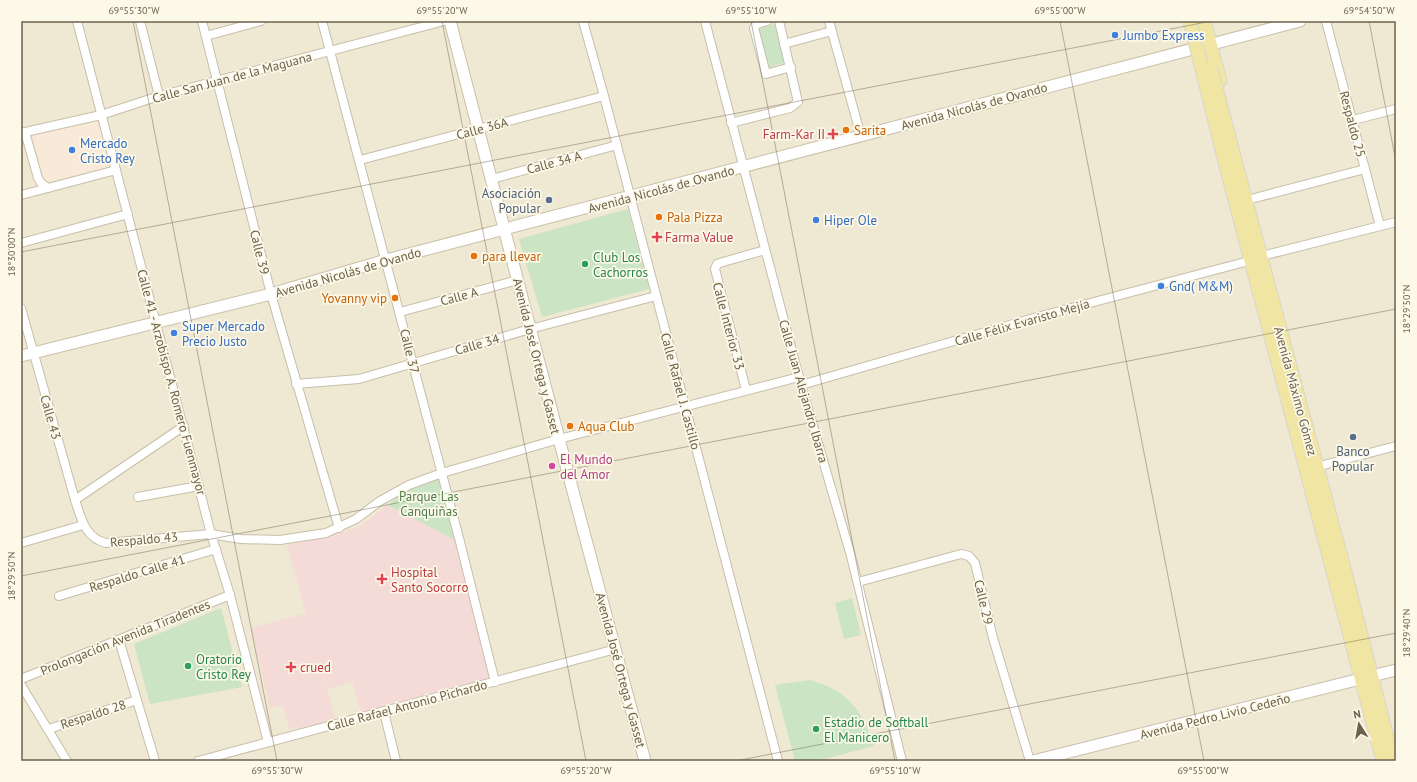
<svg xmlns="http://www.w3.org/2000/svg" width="1417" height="782" viewBox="0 0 1417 782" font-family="'PT Sans',sans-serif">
  <rect width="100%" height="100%" fill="#f9f5e3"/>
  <rect fill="#efe8d2" x="21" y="21" width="1375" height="740"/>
  <polygon fill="#f8e9d8" points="100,118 112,166 45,183 33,135"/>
  <polygon fill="#f5dbd7" points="388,505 459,542 493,677 361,712 352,682 328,689 323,673 336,725 289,729 283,706 270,708 251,628 306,613 287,545 337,534 359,527"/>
  <g fill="#cae4c4">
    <polygon points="774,24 785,62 769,68 758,29"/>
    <polygon points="628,209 649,289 542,317 519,239"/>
    <polygon points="443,477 459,542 388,505 401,494"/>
    <polygon points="852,598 861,635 844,639 835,603"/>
    <polygon points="221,608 242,687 150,704 134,644"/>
    <path d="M810 680C849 691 860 708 874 746L817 761H795L775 685Z"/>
  </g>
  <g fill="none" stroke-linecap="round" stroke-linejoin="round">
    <g stroke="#c8bfab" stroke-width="10">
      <g id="street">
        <polyline points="77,21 211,534 230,595 268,742"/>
        <polyline points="140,21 159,96"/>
        <polyline points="202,21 271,294 339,528"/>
        <polyline points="322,21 459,538 495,682"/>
        <polyline points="583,21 604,96 778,761"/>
        <polyline points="705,21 801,385 851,556 902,761"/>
        <polyline points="767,21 757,24 754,28 766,74 791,67"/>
        <polyline points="829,21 861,136"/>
        <polyline points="1326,21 1380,226"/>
        <polyline points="206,36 261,21"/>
        <polyline points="784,44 832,31"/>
        <polyline points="1353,120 1396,109"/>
        <polyline points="731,123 790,108 798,102 779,21"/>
        <polyline points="25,132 38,178 41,183 48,188 116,170"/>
        <polyline points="21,133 101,115 159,96 444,21"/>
        <polyline points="360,160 604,96"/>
        <polyline points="492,179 617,145"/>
        <polyline points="21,195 48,188"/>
        <polyline points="1251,199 1365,169"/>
        <polyline points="21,243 128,214"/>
        <polyline points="1266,255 1396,222"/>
        <path d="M21 308 75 500C81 518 85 538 106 543L211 534 241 539 280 540 326 533 356 519 380 501 409 485 442 473 559 439 799 377"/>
        <polyline points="400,312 518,280"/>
        <polyline points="296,384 359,379 530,329 656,296"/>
        <polyline points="801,385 1041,316 1245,262"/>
        <polyline points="746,390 715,269 717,264 723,262 765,250"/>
        <polyline points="1316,467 1396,446"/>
        <polyline points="138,497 199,486"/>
        <polyline points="75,500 184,426"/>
        <polyline points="21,543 83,525"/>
        <polyline points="858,582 961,554 969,556 975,563 993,638 1030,761"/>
        <polyline points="59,596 216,549"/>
        <polyline points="119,640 155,761"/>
        <polyline points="21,679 230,595"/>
        <polyline points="21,685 67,761"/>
        <polyline points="384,712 396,761"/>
        <polyline points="49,729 137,700"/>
        <polyline points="198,761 616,649"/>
      </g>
    </g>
    <g stroke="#cbc0aa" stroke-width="13">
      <g id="secondary">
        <polyline points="450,21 559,439 645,761"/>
        <polyline points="21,356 271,294 386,260 1300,21"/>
        <polyline points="1033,761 1396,670"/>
      </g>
    </g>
    <g stroke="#d9d6d0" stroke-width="15">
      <g id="primary">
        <polyline points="1204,21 1220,81"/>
        <polyline points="1235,160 1345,572 1393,761"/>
        <polyline points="1225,162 1383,761"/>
      </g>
    </g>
    <use href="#street" stroke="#fff" stroke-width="8"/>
    <use href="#secondary" stroke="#fff" stroke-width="11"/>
    <use href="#primary" stroke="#f0e5a3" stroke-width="13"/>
    <g stroke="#d9d6d0" stroke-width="15" stroke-linecap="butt">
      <g id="primary-bridge">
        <polyline points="1190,21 1225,162"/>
        <polyline points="1211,69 1235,160"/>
      </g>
    </g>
    <use href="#primary-bridge" stroke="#f0e5a3" stroke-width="13"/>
  </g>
  <path fill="none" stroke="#6d604c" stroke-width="1" stroke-opacity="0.45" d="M133 21 277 761M442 21 586 761M751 21 895 761M1060 21 1204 761M1369 21 1396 162M21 252 1212 21M21 576 1396 309M735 761 1396 633"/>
  <g fill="#3f7fe0" stroke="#fcf9e9" stroke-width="1.5">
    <circle cx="1115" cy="35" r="4"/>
    <circle cx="72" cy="150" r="4"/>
    <circle cx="816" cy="220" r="4"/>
    <circle cx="1161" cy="286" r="4"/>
    <circle cx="174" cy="333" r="4"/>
  </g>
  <g fill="#e8710a" stroke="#fcf9e9" stroke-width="1.5">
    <circle cx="846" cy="130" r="4"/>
    <circle cx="659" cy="217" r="4"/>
    <circle cx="474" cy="256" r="4"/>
    <circle cx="395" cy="298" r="4"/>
    <circle cx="570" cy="426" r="4"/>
  </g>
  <g fill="#e0444e" stroke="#fcf9e9" stroke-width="1.5">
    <path d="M831 128h4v4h4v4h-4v4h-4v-4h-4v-4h4z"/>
    <path d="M655 231h4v4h4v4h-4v4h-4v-4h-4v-4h4z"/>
    <path d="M380 573h4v4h4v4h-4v4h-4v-4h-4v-4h4z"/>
    <path d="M289 661h4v4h4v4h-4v4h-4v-4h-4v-4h4z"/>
  </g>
  <g fill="#5c6f8a" stroke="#fcf9e9" stroke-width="1.5">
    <circle cx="549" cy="200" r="4"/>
    <circle cx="1353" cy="437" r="4"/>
  </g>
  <g fill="#2e9e5b" stroke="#fcf9e9" stroke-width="1.5">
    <circle cx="585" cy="264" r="4"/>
    <circle cx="188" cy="666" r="4"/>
    <circle cx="816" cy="729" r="4"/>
  </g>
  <circle fill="#d1479c" stroke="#fcf9e9" stroke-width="1.5" cx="552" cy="466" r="4"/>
  <g text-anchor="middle" stroke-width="3.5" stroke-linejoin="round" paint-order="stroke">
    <g font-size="13" fill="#366cbe" stroke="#fcf9e9" text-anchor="start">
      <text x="1123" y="40">Jumbo Express</text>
      <text x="80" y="148">Mercado<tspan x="80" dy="15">Cristo Rey</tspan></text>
      <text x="824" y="225">Hiper Ole</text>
      <text x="1169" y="291">Gnd( M&amp;M)</text>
      <text x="182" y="331">Super Mercado<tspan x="182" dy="15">Precio Justo</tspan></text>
    </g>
    <g font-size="13" fill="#6d604c" stroke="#fcf9e9">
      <text transform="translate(232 77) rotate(-15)" y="5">Calle San Juan de la Maguana</text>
      <text transform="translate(974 106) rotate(-15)" y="5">Avenida Nicolás de Ovando</text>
      <text transform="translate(1353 124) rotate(75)" y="5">Respaldo 25</text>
      <text transform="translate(482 128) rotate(-15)" y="5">Calle 36A</text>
      <text transform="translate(554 162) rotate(-15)" y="5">Calle 34 A</text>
      <text transform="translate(661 189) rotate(-15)" y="5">Avenida Nicolás de Ovando</text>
      <text transform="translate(260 252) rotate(76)" y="5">Calle 39</text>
      <text transform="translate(348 272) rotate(-16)" y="5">Avenida Nicolás de Ovando</text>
      <text transform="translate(459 296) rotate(-15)" y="5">Calle A</text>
      <text transform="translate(1022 322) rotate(-16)" y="5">Calle Félix Evaristo Mejía</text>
      <text transform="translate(729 326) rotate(75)" y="5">Calle Interior 33</text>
      <text transform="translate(477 344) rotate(-16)" y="5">Calle 34</text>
      <text transform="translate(410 351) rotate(76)" y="5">Calle 37</text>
      <text transform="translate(537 356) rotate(76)" y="5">Avenida José Ortega y Gasset</text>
      <text transform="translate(172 382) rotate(75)" y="5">Calle 41 - Arzobispo A. Romero Fuenmayor</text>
      <text transform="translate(681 391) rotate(75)" y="5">Calle Rafael J. Castillo</text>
      <text transform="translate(804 391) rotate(74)" y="5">Calle Juan Alejandro lbarra</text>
      <text transform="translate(1296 391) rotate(75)" y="5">Avenida Máximo Gómez</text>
      <text transform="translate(51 417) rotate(74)" y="5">Calle 43</text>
      <text transform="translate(144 539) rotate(-5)" y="5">Respaldo 43</text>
      <text transform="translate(137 573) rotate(-17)" y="5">Respaldo Calle 41</text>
      <text transform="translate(984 602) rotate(77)" y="5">Calle 29</text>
      <text transform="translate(125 637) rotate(-22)" y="5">Prolongación Avenida Tiradentes</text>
      <text transform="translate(621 670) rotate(75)" y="5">Avenida José Ortega y Gasset</text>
      <text transform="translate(407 705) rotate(-15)" y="5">Calle Rafael Antonio Pichardo</text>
      <text transform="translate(93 714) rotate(-18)" y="5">Respaldo 28</text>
      <text transform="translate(1215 716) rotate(-14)" y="5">Avenida Pedro Livio Cedeño</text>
    </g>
    <g font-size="13" fill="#c56008" stroke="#fcf9e9" text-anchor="start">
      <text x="854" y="135">Sarita</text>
      <text x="667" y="222">Pala Pizza</text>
      <text x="482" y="261">para llevar</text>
      <text x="387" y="303" text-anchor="end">Yovanny vip</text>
      <text x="578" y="431">Aqua Club</text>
    </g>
    <g font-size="13" fill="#be3a42" stroke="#fcf9e9" text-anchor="start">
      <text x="825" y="139" text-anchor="end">Farm-Kar II</text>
      <text x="665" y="242">Farma Value</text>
      <text x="391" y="577">Hospital<tspan x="391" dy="15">Santo Socorro</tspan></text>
      <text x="300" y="672">crued</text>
    </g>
    <g font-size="13" fill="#4e5e75" stroke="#fcf9e9" text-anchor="end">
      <text x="541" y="198">Asociación<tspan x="541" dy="15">Popular</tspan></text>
      <text x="1353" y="456" text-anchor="middle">Banco<tspan x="1353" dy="15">Popular</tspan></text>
    </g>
    <g font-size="13" fill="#27864d" stroke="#fcf9e9" text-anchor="start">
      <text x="593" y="262">Club Los<tspan x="593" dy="15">Cachorros</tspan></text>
      <text x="196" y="664">Oratorio<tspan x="196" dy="15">Cristo Rey</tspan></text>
      <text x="824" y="727">Estadio de Softball<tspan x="824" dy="15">El Manicero</tspan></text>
    </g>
    <g font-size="13" fill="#b23c85" stroke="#fcf9e9" text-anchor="start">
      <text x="560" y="464">El Mundo<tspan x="560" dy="15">del Amor</tspan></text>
    </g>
    <g font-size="13" fill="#4f7d4c" stroke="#fcf9e9">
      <text x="429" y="501">Parque Las<tspan x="429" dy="15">Canquiñas</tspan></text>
    </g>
  </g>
  <rect width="1417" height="782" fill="none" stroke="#fcf9e9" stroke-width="44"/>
  <g transform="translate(1359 724) rotate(349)" stroke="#fcf9e9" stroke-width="3" paint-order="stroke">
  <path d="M0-3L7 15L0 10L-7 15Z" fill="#6d604c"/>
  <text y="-6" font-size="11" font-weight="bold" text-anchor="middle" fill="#6d604c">N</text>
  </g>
  <rect x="22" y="22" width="1373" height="738" fill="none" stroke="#6d604c" stroke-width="1.5"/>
  <g font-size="10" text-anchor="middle" fill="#6d604c">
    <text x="134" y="14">69°55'30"W</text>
    <text x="442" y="14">69°55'20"W</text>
    <text x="751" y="14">69°55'10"W</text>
    <text x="1060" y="14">69°55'00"W</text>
    <text x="1369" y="14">69°54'50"W</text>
    <text transform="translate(11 252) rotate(-90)" y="4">18°30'00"N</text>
    <text transform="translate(1406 309) rotate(-90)" y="4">18°29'50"N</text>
    <text transform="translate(11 576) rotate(-90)" y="4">18°29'50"N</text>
    <text transform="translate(1406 633) rotate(-90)" y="4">18°29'40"N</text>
    <text x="277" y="774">69°55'30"W</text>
    <text x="586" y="774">69°55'20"W</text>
    <text x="895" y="774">69°55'10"W</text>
    <text x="1203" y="774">69°55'00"W</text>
  </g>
</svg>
